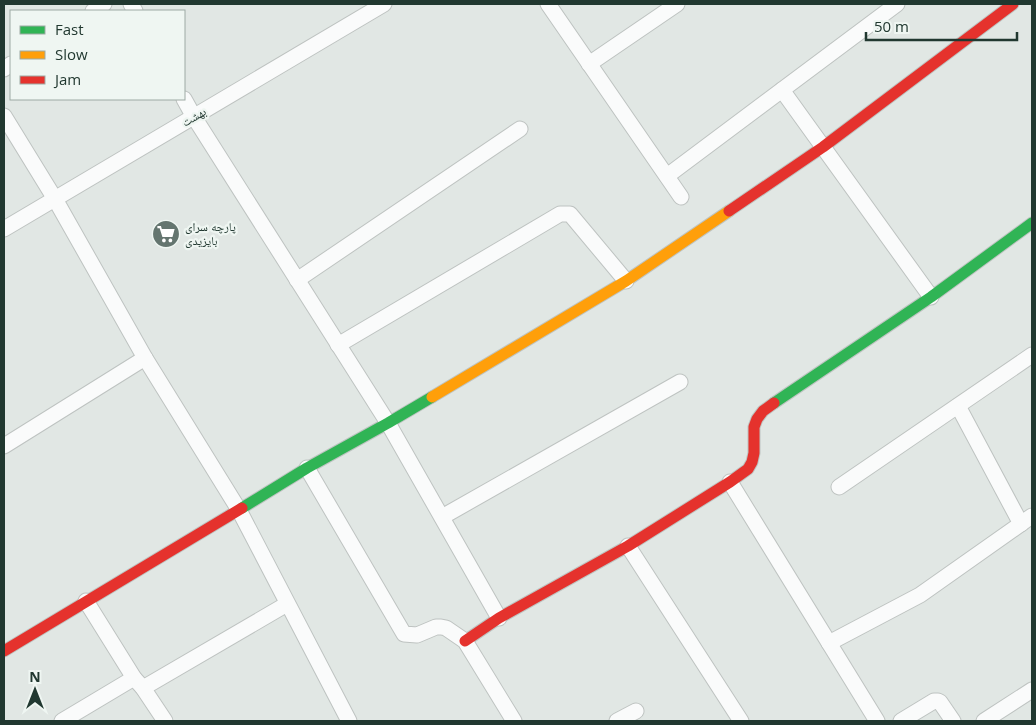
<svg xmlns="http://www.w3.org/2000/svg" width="1036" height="725" viewBox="0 0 1036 725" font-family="'Open Sans','Noto Naskh Arabic',sans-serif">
  <rect width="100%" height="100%" fill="#e1e7e4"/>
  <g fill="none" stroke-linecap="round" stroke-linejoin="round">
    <g stroke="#bec3c1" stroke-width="17">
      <g id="street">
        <polyline points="131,4 135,11"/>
        <polyline points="548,4 681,197"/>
        <polyline points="93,11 104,4"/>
        <polyline points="589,64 677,4"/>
        <polyline points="4,69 11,64"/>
        <polyline points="782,90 931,297"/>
        <polyline points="184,99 194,117 388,423 499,618"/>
        <polyline points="4,116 55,199 145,358 239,510 349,721"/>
        <polyline points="667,176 897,4"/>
        <polyline points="4,229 384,4"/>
        <polyline points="297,280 520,129"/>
        <polyline points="338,345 560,214 570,214 626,281"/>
        <polyline points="958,406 1021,524"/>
        <polyline points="4,446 145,358"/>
        <polyline points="307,468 404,634 417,635 436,627 441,627 446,628 465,641 514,721"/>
        <polyline points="730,482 877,721"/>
        <polyline points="839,487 1032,355"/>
        <polyline points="442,517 680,382"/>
        <polyline points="628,546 741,721"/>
        <polyline points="86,601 134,678 143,688 165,721"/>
        <polyline points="829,643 920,595 1032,516"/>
        <polyline points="143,688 287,604"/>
        <polyline points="62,721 134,678"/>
        <polyline points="617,721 636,711"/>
        <polyline points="901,721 934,701 938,701 940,702 953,721"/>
        <polyline points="984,721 1032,690"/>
      </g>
    </g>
    <g stroke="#bec4c1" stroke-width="13">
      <g id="fast">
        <polyline points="774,403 931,297 1032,223"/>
        <polyline points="242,508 307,468 388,423 432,397"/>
      </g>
    </g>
    <g stroke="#bec4c1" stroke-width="13">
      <polyline id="slow" points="432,397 626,281 729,211"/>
    </g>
    <g stroke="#bec4c1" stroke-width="13">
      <g id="jam">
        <polyline points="729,211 823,147 1013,4"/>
        <polyline points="465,641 499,618 628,546 730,482 748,469 752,462 754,453 754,427 757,419 763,411 774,403"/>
        <polyline points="4,651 242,508"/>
      </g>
    </g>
    <use href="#street" stroke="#fafbfb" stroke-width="15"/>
    <use href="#fast" stroke="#30b455" stroke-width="11"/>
    <use href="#slow" stroke="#ff9f0a" stroke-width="11"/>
    <use href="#jam" stroke="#e5322d" stroke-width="11"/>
  </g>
  <defs>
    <g id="supermarket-disc" transform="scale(1.4375)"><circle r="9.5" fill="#64756f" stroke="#eff6f2"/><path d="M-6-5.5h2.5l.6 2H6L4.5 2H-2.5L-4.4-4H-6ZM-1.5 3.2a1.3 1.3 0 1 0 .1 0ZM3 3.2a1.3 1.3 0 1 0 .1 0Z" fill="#fff"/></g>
  </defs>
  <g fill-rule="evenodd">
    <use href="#supermarket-disc" x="166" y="234"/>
  </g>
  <g text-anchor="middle" stroke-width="4.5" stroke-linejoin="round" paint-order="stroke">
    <g font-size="12" fill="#213830" stroke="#eff6f2">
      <text transform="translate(194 117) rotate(-31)" y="4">بهشت</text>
    </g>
    <g font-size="12" fill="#213830" stroke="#eff6f2" text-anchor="start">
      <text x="185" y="231">پارچه سرای<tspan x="185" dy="14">بایزیدی</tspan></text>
    </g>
  </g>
  <rect width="1036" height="725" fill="none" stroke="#213830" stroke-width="10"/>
  <rect x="10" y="10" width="175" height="90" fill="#eff6f2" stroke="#9daaa4"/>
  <rect x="20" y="26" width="25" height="8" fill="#30b455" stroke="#9daaa4"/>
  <text x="55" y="35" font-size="15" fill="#213830">Fast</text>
  <rect x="20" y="51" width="25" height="8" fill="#ff9f0a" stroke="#9daaa4"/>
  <text x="55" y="60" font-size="15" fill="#213830">Slow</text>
  <rect x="20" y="76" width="25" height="8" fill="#e5322d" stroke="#9daaa4"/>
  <text x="55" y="85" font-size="15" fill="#213830">Jam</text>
  <g transform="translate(35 690)" stroke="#eff6f2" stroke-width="4" paint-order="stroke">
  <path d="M0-4L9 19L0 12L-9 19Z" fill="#213830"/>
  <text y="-8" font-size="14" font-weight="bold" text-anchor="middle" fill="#213830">N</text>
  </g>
  <path d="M866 32v8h151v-8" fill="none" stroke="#213830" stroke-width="2.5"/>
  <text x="874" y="32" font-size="15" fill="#213830" stroke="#eff6f2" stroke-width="4" paint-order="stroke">50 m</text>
</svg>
